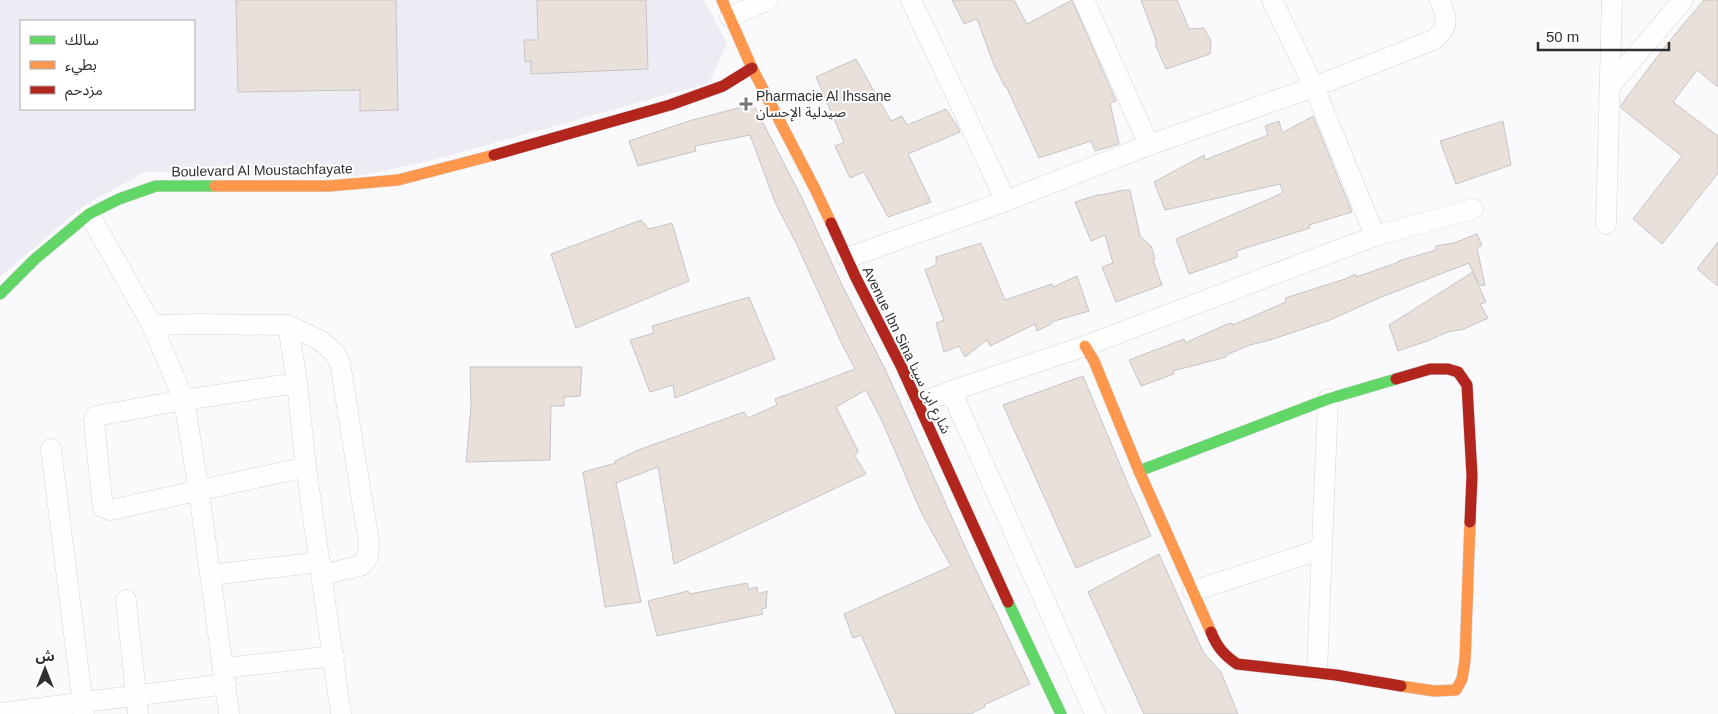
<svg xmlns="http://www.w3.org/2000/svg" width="1718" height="714" viewBox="0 0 1718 714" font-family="Arial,'Noto Sans Arabic',sans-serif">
  <rect width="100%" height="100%" fill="#fafafc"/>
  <path fill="#edecf4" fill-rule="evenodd" d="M0 0H704L727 43 709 83 429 161 359 176 145 172 83 206 0 277ZM21 21H194V109H21Z"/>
  <g fill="#eae0da" stroke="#c5c4c4">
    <polygon points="236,0 396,0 398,110 360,111 360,90 238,92"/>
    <polygon points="537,0 646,0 648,69 531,74 531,61 525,62 524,40 538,40"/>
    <polygon points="952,0 1014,0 1027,24 1072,0 1116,101 1110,103 1119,144 1095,151 1091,141 1039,158 1006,86 1005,87 994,65 977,19 964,24"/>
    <polygon points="1141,0 1177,0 1189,29 1204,28 1211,41 1210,54 1166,69 1155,44 1157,43"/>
    <polygon points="1704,0 1718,0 1718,87 1697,70 1673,102 1718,136 1718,173 1662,244 1633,219 1682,156 1621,108 1621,105 1666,45"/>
    <polygon points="856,59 891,121 902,116 907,125 946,109 959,129 960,132 908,154 931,202 888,217 864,172 850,178 835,146 844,142 816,77"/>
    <polygon points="752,102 801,196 842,285 887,373 967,551 1030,684 984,705 985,707 970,714 896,714 861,635 853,638 844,614 951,566 921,512 883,423 866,390 836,407 858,451 855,456 866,474 674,564 658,467 616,483 641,602 605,607 583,472 616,463 615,461 638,450 744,412 748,418 777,405 775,399 855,369 840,340 797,245 775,202 750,135 695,146 696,151 638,166 629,141 689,121 738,108"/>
    <polygon points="1313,116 1352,212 1309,225 1310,228 1236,251 1238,257 1189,274 1176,239 1283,193 1280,184 1165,210 1154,182 1204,155 1205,160 1268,135 1265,126 1279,121 1282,133"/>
    <polygon points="1503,121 1511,165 1456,184 1440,141"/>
    <polygon points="1124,190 1130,190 1140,236 1151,246 1155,259 1153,260 1162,285 1116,302 1102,267 1113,263 1105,235 1091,241 1075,202 1101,194 1101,195"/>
    <polygon points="641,220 649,229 672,223 689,281 576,328 551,254"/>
    <polygon points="1477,234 1482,245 1477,248 1485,285 1481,286 1473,273 1486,302 1480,304 1488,318 1464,329 1448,332 1427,341 1398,351 1389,325 1473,272 1469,263 1379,298 1330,320 1270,340 1250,345 1226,355 1226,357 1173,371 1174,374 1141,386 1129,360 1184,339 1185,343 1225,325 1232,323 1233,325 1286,302 1285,298 1345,279 1356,274 1356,277 1399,262 1398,261 1436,250 1436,246 1454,243"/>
    <polygon points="1718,242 1718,286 1697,269"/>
    <polygon points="981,243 1005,300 1052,284 1053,287 1077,276 1089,311 1051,322 1051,324 1037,331 1035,324 990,346 987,340 965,357 959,346 944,352 936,323 944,320 925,270 936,265 936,257"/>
    <polygon points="749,297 775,359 675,398 673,385 650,392 630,340 654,333 652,326"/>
    <polygon points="470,367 582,367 580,396 564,397 564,406 551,406 550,460 466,462 471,407"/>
    <polygon points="1083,376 1125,477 1151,536 1076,568 1003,405"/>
    <polygon points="1159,554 1203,652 1221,672 1238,714 1144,714 1088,592"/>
    <polygon points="747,583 749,589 757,587 758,594 767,591 766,608 761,609 763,614 657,636 648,601 688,591 690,594"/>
  </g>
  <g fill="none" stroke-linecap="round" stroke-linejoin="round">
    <g stroke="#d4d4d6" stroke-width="21">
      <g id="street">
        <polyline points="911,0 1006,201"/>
        <polyline points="1084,0 1149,145"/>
        <polyline points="1272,0 1314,87 1375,236"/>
        <polyline points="730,17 768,0"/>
        <polyline points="1610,86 1683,0"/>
        <polyline points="89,214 152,325 184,400 199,492 229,714"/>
        <polyline points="1606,224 1612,0"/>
        <path d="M847 258 1006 201 1149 145 1314 87 1433 40C1450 28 1447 18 1440 0"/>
        <path d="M152 325 198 324 288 325 321 341 335 353 340 363 369 543C368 553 369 560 360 566L321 575"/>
        <polyline points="288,325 297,383 306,467 341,714"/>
        <polyline points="297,383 184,400 96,416 94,420 102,501 103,507 110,510 306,467"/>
        <polyline points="951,391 1095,714"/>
        <polyline points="918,404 951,391 1085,346 1375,236 1473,209"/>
        <polyline points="51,449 84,714"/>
        <polyline points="211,575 320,562"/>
        <polyline points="1193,591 1322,549"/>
        <polyline points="126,600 138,714"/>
        <polyline points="224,668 334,656"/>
        <polyline points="1317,671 1328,399"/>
        <polyline points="0,713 226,684"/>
      </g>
    </g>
    <g stroke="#d4d4d6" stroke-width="12">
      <g id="fast">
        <polyline points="0,294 35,259 89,214 119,199 156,186 215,186"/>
        <polyline points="1139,471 1328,399 1396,379"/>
        <polyline points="1008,602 1061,714"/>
      </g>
    </g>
    <g stroke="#d4d4d6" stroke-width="12">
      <g id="slow">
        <polyline points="722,0 752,68 815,189 831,223"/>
        <polyline points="215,186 329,186 398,180 494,155"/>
        <polyline points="1085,346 1094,361 1139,471 1211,632"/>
        <polyline points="1401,686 1434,691 1456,690 1462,679 1465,661 1470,522"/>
      </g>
    </g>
    <g stroke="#d4d4d6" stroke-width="12">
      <g id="jam">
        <polyline points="494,155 670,105 723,86 752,68"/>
        <polyline points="831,223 856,278 901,366 1008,602"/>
        <polyline points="1396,379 1430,369 1448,369 1458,372 1467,385 1472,476 1470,522"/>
        <path d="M1211 632C1217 647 1224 655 1237 664L1336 675 1401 686"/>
      </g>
    </g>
    <use href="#street" stroke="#fefeff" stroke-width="20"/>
    <use href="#fast" stroke="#63d668" stroke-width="11"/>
    <use href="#slow" stroke="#ff974d" stroke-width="11"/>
    <use href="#jam" stroke="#b3261e" stroke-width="11"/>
  </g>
  <path fill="#767678" stroke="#fff" stroke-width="2" d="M743.5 96.5h5v5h5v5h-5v5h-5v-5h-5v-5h5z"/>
  <g text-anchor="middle" stroke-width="4" stroke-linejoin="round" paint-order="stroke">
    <g font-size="14" fill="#2f2f31" stroke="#fff" text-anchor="start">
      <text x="756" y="101">Pharmacie Al Ihssane<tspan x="756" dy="16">صيدلية الإحسان</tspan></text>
    </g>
    <g font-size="14" fill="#2f2f31" stroke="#fff">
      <text transform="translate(262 170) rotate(-1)" y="5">Boulevard Al Moustachfayate</text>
      <text transform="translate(907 350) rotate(64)" y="5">Avenue Ibn Sina شارع ابن سينا</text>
    </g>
  </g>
  <rect x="20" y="20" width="175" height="90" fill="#ffffff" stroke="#acacad"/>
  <rect x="30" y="36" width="25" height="8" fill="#63d668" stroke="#acacad"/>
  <text x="65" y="45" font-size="15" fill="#2f2f31">سالك</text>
  <rect x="30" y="61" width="25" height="8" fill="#ff974d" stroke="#acacad"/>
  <text x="65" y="70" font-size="15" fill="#2f2f31">بطيء</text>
  <rect x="30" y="86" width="25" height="8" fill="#b3261e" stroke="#acacad"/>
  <text x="65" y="95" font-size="15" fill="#2f2f31">مزدحم</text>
  <g transform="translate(45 669)" stroke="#ffffff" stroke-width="4" paint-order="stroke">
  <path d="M0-4L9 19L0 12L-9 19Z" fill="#2f2f31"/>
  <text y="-8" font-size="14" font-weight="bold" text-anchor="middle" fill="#2f2f31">ش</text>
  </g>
  <path d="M1538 42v8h131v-8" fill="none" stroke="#2f2f31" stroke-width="2.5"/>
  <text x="1546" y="42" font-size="15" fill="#2f2f31" stroke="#ffffff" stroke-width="4" paint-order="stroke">50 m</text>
</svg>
